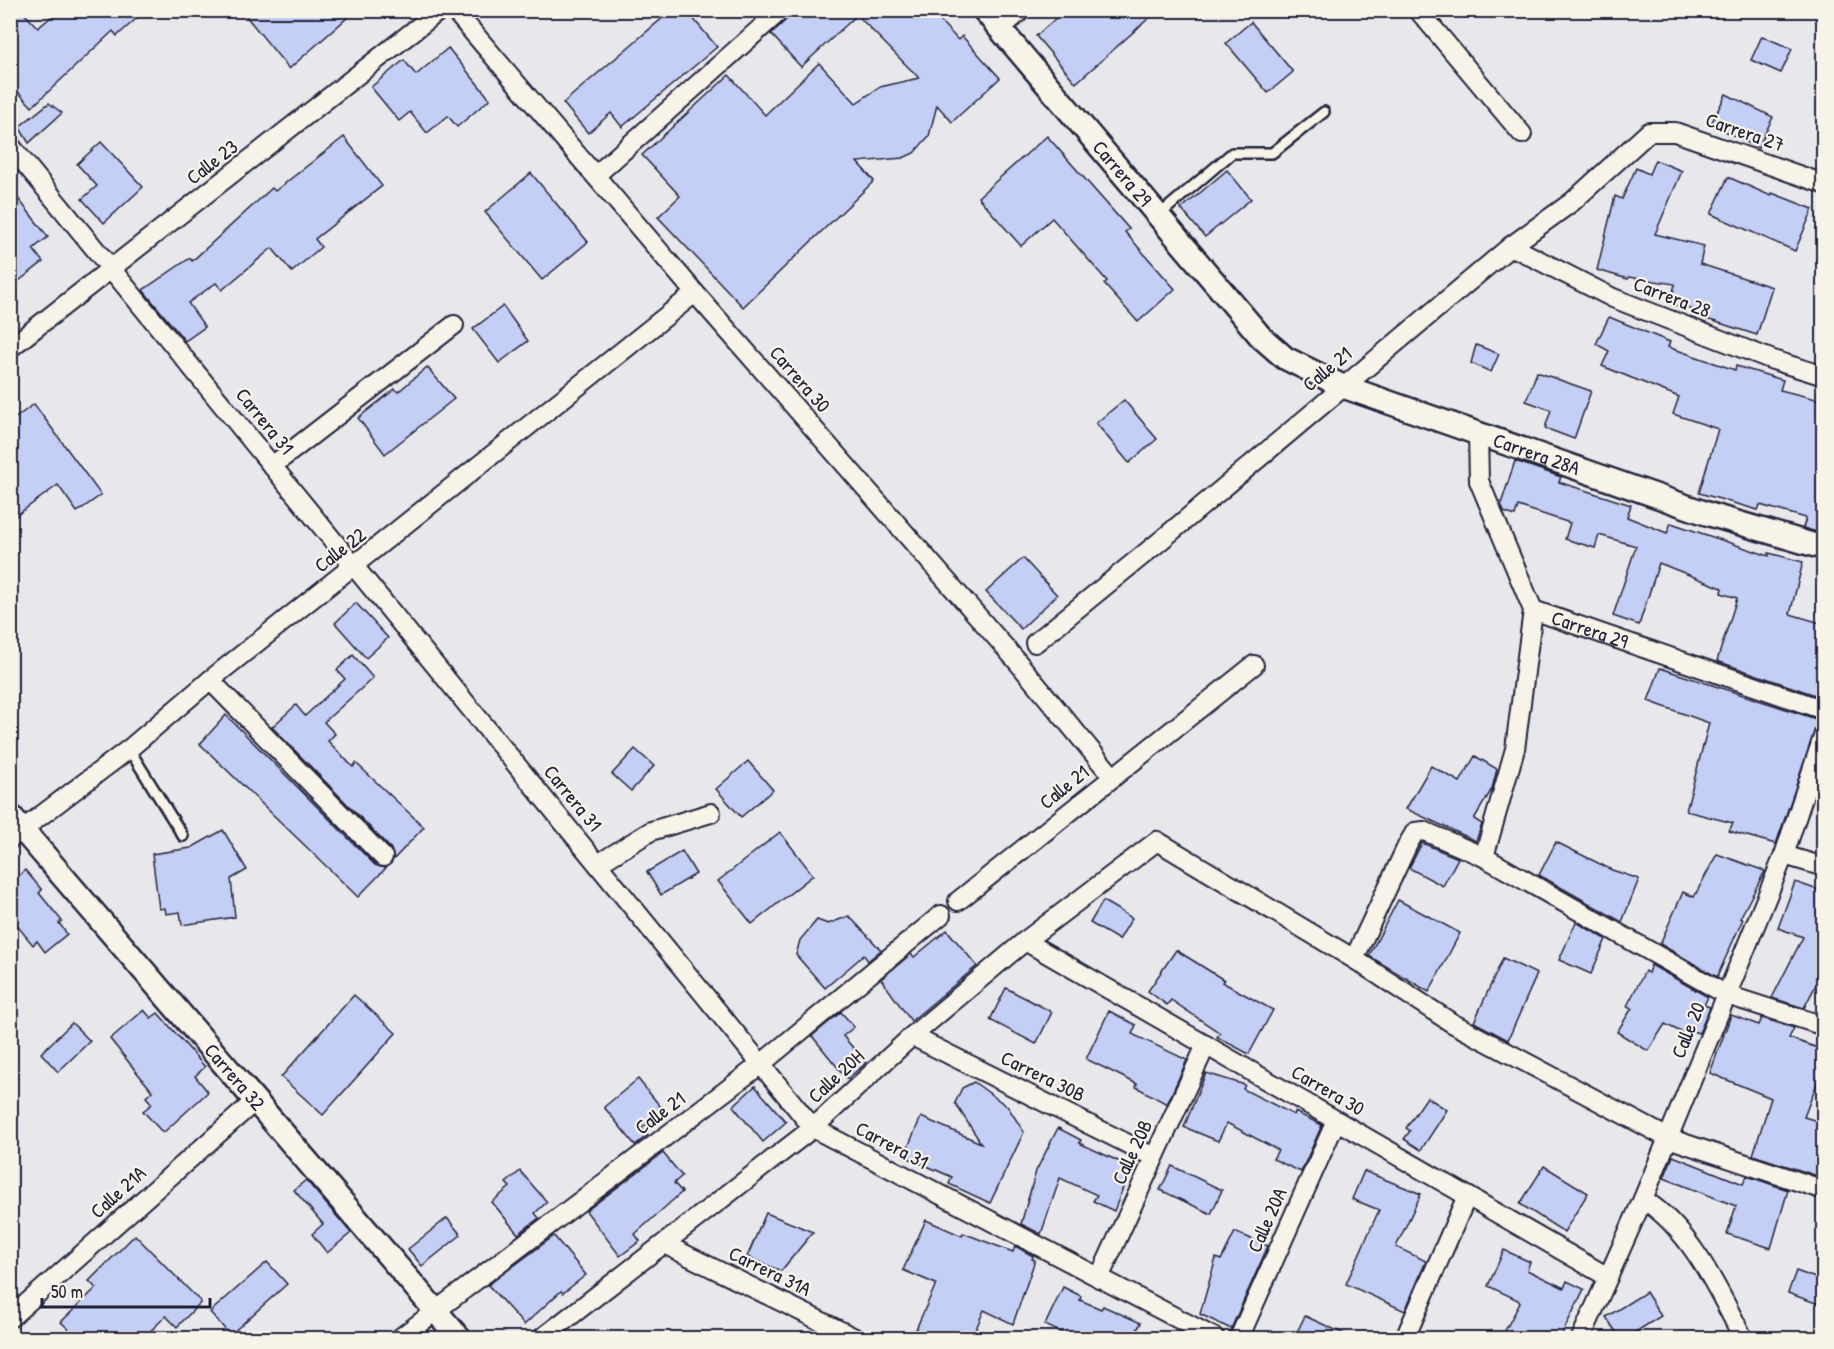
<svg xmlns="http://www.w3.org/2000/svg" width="1834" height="1349" viewBox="0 0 1834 1349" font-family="'Patrick Hand',sans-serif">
  <rect width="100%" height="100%" fill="#e8e8ec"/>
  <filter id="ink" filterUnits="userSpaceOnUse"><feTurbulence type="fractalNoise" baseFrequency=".0167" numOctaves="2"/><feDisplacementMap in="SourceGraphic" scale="12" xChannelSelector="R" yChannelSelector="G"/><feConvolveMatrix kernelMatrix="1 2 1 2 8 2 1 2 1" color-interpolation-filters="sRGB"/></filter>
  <g filter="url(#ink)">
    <g fill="#c4cff6" stroke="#22223b" stroke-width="1.5">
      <polygon points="10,10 21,10 38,28 59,10 146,10 117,36 113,31 32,107 10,83"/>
      <polygon points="241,10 356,10 289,69"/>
      <polygon points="672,10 686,10 717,47 622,127 611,113 588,133 563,103"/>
      <polygon points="792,10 930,10 958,40 962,36 1000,78 952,122 937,105 929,136 914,153 903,158 857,162 874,181 743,307 658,217 680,196 642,155 729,75 765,115 819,63 856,103 880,87 919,78 857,15 801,67 771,34 788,18"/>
      <polygon points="1065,10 1158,10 1076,83 1036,36"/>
      <polygon points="1251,22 1293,72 1268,93 1226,43"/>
      <polygon points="1762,36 1792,49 1781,73 1751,60"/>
      <polygon points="448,48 490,99 457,127 448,116 427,133 410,112 399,121 371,87 404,60 416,75"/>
      <polygon points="1726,94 1773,117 1758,148 1711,124"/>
      <polygon points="49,103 62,113 29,143 19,127"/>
      <polygon points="1047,136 1129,229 1125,232 1175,289 1138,322 1104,284 1107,281 1052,218 1021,246 978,197"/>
      <polygon points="344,137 382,186 315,239 321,247 292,272 272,248 222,290 216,283 188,303 205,327 185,341 143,290 190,258 192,261 272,188 275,191"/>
      <polygon points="101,142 143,187 104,223 82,199 97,186 77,164"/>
      <polygon points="1655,160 1682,171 1655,234 1704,246 1700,264 1772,287 1757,335 1697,316 1698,311 1670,304 1675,284 1629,277 1628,279 1597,270 1615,196 1622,199 1636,168 1649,174"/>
      <polygon points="1227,170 1251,199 1205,237 1181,209"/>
      <polygon points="531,173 588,242 542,280 485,212"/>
      <polygon points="1728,177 1771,196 1772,193 1813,209 1795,251 1711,214"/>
      <polygon points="10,188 48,237 33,249 43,262 10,288"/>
      <polygon points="503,306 528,341 499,363 473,329"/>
      <polygon points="1609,317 1670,342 1668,347 1735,370 1736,366 1783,380 1780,390 1824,401 1824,534 1803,528 1806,518 1760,505 1758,510 1699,493 1718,429 1673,414 1679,397 1602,366 1609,351 1596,344"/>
      <polygon points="1476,345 1499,354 1491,372 1471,363"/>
      <polygon points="427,367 454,399 385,454 358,418 395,389 398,392"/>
      <polygon points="1537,372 1591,391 1574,439 1545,428 1551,410 1526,401"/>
      <polygon points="1124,400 1157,439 1129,463 1096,423"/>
      <polygon points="34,404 101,495 77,512 58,485 10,520 10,422"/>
      <polygon points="1515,461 1561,477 1559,482 1631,505 1627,517 1667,533 1671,523 1769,556 1769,553 1803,562 1790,614 1824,624 1821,697 1717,661 1737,598 1721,593 1722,588 1659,563 1639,625 1613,616 1636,546 1599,535 1595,548 1565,539 1570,523 1518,506 1515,516 1504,512 1501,504"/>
      <polygon points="1023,558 1057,595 1021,629 986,592"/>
      <polygon points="356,603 388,638 366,658 335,623"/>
      <polygon points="353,655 373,678 324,722 335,734 328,741 353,767 356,763 424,827 394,859 391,849 272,727 296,705 305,716 345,679 337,670"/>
      <polygon points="1660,668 1819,720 1776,844 1729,831 1733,823 1686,811 1709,723 1648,701"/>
      <polygon points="226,715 375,865 386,868 358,897 200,744"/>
      <polygon points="635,749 654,766 631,791 612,774"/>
      <polygon points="1475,756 1497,769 1492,789 1474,819 1482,824 1476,841 1406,809 1431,766 1460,782"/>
      <polygon points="748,761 773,790 741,817 716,789"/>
      <polygon points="223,830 247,870 231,879 235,917 182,925 180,912 166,914 165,908 159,909 152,854 191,848"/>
      <polygon points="780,832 813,875 752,924 718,881"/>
      <polygon points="1556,842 1612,870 1639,879 1622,922 1539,875"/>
      <polygon points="1422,843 1458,858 1443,886 1409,868"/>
      <polygon points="682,851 696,874 661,895 647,872"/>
      <polygon points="1717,854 1765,871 1740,918 1743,919 1717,977 1660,944 1683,892 1694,897"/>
      <polygon points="25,870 42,890 39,893 62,921 59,923 67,934 45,952 37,941 33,945 10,917 10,884"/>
      <polygon points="1795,882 1824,892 1824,969 1804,1008 1772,998 1803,937 1778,928"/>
      <polygon points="1398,900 1460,933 1429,992 1369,956"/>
      <polygon points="1103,901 1132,918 1119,940 1090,923"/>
      <polygon points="849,916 881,950 868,961 864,955 825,988 796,955 800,940 817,920 828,924"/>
      <polygon points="1576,922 1606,939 1591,974 1559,960"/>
      <polygon points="947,930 977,966 911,1021 881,979 911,954 914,957"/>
      <polygon points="1176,950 1224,980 1222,982 1273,1010 1249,1054 1217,1037 1220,1033 1171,1000 1167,1005 1148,991"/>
      <polygon points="1503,958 1537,974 1508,1040 1474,1022"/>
      <polygon points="1651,965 1708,997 1704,1005 1710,1007 1699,1033 1692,1031 1689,1036 1665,1024 1648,1051 1617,1032 1632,1008 1627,1006 1645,971 1648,973"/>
      <polygon points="1006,988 1052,1012 1036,1044 990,1020"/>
      <polygon points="354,995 396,1033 323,1115 281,1077"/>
      <polygon points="144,1010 151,1018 158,1013 205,1067 195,1076 208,1092 163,1133 143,1111 152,1104 146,1097 152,1091 110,1039"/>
      <polygon points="1109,1011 1136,1025 1132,1034 1187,1060 1167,1104 1136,1087 1137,1084 1086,1059"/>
      <polygon points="841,1012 854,1027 843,1036 866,1063 847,1079 812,1036"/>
      <polygon points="1731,1015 1759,1025 1762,1018 1794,1028 1789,1038 1824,1050 1824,1065 1804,1117 1824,1123 1824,1178 1753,1155 1771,1098 1710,1073"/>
      <polygon points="72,1023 90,1041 58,1072 41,1053"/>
      <polygon points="1206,1073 1245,1085 1243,1089 1294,1115 1295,1112 1322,1125 1301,1172 1273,1159 1278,1150 1227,1123 1218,1141 1184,1127"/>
      <polygon points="638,1079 664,1111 642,1128 648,1135 635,1145 604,1107"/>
      <polygon points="974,1082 1008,1107 1024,1132 990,1203 949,1184 952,1177 904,1156 921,1117 981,1143 955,1103 962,1088"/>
      <polygon points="755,1086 786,1122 763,1142 733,1106"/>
      <polygon points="1427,1097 1447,1110 1421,1150 1404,1139 1410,1131 1406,1128"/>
      <polygon points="1058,1128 1081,1140 1079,1143 1131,1167 1114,1211 1093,1201 1097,1195 1060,1178 1041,1234 1021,1224 1036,1171"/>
      <polygon points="663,1153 682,1176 674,1183 682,1192 635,1234 640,1241 620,1256 586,1211"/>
      <polygon points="1673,1156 1743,1184 1747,1176 1788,1190 1771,1248 1727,1234 1736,1206 1664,1178"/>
      <polygon points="1172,1166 1222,1190 1211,1214 1160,1190"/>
      <polygon points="1544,1166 1588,1193 1564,1232 1520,1204"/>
      <polygon points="520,1171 547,1202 535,1213 539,1218 518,1234 492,1202 510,1187 506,1183"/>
      <polygon points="1364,1171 1421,1194 1396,1247 1426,1261 1405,1311 1346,1284 1379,1210 1352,1199"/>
      <polygon points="306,1180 351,1233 327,1253 312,1234 323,1224 294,1190"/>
      <polygon points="766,1213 813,1232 781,1271 747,1257"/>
      <polygon points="447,1218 461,1235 422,1266 408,1249"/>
      <polygon points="926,1220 962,1236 963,1233 1013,1252 1015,1246 1033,1256 1032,1259 1035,1260 1013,1324 984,1310 972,1338 912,1338 936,1284 903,1270"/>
      <polygon points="1235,1232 1268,1246 1231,1329 1200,1314 1216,1258 1221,1260"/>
      <polygon points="135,1235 201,1302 177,1327 166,1316 143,1338 78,1338 61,1322 96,1288 89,1281"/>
      <polygon points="554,1236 586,1275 563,1293 561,1291 524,1325 488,1285"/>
      <polygon points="1504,1250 1530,1262 1527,1270 1564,1288 1567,1281 1584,1289 1560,1338 1501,1338 1520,1303 1518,1300 1488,1286"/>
      <polygon points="267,1262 287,1284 230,1335 210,1312"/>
      <polygon points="1796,1271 1824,1281 1824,1306 1788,1293"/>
      <polygon points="1063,1287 1081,1296 1080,1300 1101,1309 1103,1306 1141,1323 1132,1338 1073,1338 1045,1325"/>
      <polygon points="1646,1292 1661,1316 1626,1338 1620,1338 1606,1317"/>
      <polygon points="1305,1316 1353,1338 1294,1338"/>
    </g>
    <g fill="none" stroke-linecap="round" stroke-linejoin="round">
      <g stroke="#22223b" stroke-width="14">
        <g id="service">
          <polyline points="1158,216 1232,153 1272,153 1324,112"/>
          <polyline points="129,749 183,836"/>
        </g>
      </g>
      <g stroke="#22223b" stroke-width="22">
        <g id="minor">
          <polyline points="454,10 695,293 1016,660 1113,777"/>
          <polyline points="1418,10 1522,134"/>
          <polyline points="1000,29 1022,10"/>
          <polyline points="10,145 813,1128 1215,1338"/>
          <polyline points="596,175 781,10"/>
          <polyline points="1511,246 1613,298 1773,360 1824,376"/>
          <polyline points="10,348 440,10"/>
          <polyline points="1478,433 1479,481 1533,610 1515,749 1484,857"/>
          <polyline points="272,466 454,325"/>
          <path id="s1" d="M1533 610 1824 710"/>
          <polyline points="1035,643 1159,542 1511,246 1572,202 1649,132 1675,132 1824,184"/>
          <polyline points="210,680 383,857"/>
          <polyline points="10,839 129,749 210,680 695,293"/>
          <polyline points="1784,855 1824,867"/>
          <polyline points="598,864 651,831 711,813"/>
          <polyline points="958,901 1254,665"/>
          <polyline points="1025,941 1608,1277"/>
          <polyline points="1354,959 1408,844 1415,832 1424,831 1484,857 1727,995 1824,1026"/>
          <polyline points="912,1036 1154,1157"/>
          <path d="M1643 1199C1691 1230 1718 1289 1743 1338"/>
          <polyline points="664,1244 855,1338"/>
          <polyline points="1099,1278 1206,1045"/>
          <polyline points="10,1318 255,1101"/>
          <polyline points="400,1338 761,1064 941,915"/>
          <polyline points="542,1338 813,1128 912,1036 1025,941 1157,841 1354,959 1452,1023 1668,1138 1824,1190"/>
          <polyline points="1239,1338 1336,1121"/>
          <polyline points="1405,1338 1467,1196"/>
          <polyline points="1581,1338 1643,1199 1784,855 1824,734"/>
        </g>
      </g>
      <g stroke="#22223b" stroke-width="27">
        <g id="tertiary">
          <path id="s2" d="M984 10 1261 337 1285 358 1342 386 1708 514 1824 548"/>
          <path id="s3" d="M10 815 459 1338"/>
        </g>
      </g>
      <use href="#service" stroke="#f7f3e8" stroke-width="9"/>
      <use href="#minor" stroke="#f7f3e8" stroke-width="18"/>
      <use href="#tertiary" stroke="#f7f3e8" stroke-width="22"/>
    </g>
  </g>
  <g text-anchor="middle" stroke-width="4.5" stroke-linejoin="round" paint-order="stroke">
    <g font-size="20" fill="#22223b" stroke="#f7f3e8">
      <text transform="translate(1745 132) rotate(19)" y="7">Carrera 27</text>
      <text transform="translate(212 162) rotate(-38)" y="7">Calle 23</text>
      <text dy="7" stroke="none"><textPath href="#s2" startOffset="214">Carrera 29</textPath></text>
      <text transform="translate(1672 297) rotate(21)" y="7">Carrera 28</text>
      <text transform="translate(1327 369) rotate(-40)" y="7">Calle 21</text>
      <text transform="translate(800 379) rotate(49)" y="7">Carrera 30</text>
      <text transform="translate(265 421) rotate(51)" y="7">Carrera 31</text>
      <text dy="7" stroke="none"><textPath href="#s2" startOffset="730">Carrera 28A</textPath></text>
      <text transform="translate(340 550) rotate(-38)" y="7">Calle 22</text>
      <text dy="7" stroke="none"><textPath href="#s1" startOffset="60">Carrera 29</textPath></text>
      <text transform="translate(1064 787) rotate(-39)" y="7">Calle 21</text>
      <text transform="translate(573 798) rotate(51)" y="7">Carrera 31</text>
      <text transform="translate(1688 1030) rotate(-68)" y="7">Calle 20</text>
      <text transform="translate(836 1076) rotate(-43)" y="7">Calle 20H</text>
      <text transform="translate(1043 1076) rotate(26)" y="7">Carrera 30B</text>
      <text dy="7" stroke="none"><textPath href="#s3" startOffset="345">Carrera 32</textPath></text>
      <text transform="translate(1328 1090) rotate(30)" y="7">Carrera 30</text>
      <text transform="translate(660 1113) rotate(-37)" y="7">Calle 21</text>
      <text transform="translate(892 1145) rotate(28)" y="7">Carrera 31</text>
      <text transform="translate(1132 1152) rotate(-65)" y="7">Calle 20B</text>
      <text transform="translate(118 1192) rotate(-42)" y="7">Calle 21A</text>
      <text transform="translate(1267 1220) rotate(-66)" y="7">Calle 20A</text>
      <text transform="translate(770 1271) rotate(26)" y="7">Carrera 31A</text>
    </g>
  </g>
  <rect width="1834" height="1349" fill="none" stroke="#f7f3e8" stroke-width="36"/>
  <rect x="18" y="18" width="1798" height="1313" fill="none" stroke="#22223b" stroke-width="2" filter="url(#ink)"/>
  <path d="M42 1298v9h168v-9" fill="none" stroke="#22223b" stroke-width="3"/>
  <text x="51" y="1298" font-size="18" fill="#22223b" stroke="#f7f3e8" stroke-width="4.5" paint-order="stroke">50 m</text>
</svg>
